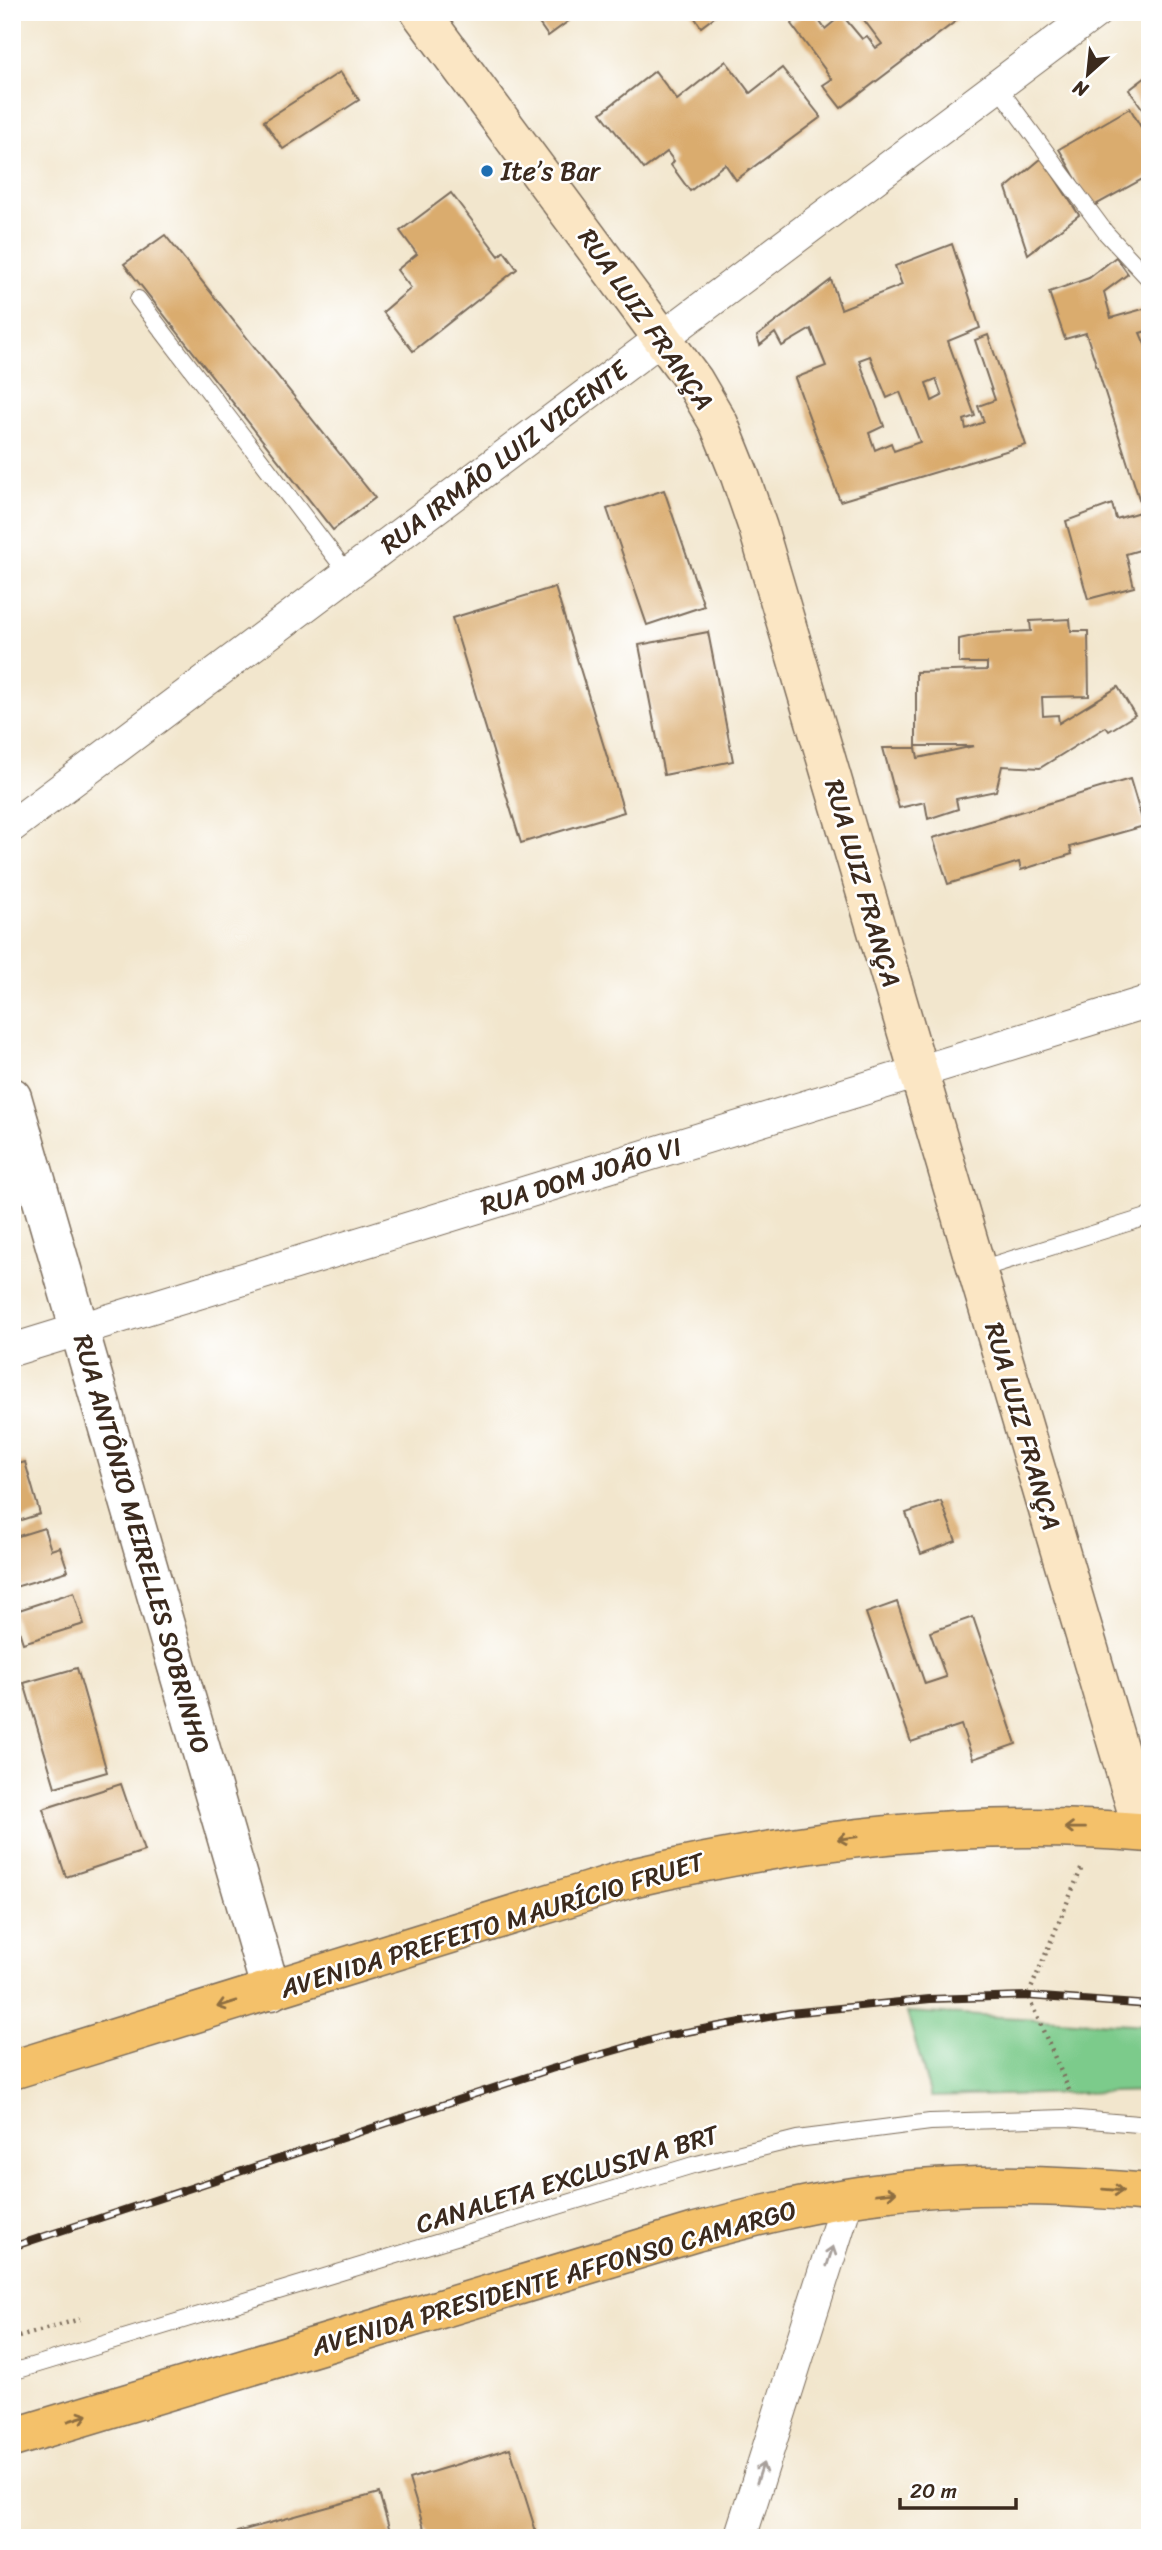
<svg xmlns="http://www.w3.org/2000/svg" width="1162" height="2550" viewBox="0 0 1162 2550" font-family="Sriracha,sans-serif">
  <rect width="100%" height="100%" fill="#fff"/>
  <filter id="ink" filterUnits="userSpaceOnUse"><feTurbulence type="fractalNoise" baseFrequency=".0143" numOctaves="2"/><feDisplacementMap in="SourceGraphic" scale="14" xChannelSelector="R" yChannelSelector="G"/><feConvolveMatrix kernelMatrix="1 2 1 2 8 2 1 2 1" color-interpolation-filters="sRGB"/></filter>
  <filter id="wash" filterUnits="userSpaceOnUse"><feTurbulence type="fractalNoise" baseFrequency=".00686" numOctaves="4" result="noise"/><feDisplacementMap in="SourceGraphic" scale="28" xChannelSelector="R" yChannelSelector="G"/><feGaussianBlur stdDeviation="1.57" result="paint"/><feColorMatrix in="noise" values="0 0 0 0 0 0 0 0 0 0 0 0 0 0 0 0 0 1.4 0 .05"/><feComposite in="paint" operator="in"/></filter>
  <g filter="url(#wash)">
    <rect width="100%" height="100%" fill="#f2e6cd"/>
    <polygon fill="#7bcb8b" stroke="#5b7a54" stroke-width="2" points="907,2012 1150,2025 1150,2091 931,2097"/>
    <g id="blocks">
      <g fill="#daac6e" fill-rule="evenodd">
        <polygon points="531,12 581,12 548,36"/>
        <polygon points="691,12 721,12 701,27"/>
        <polygon points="806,12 813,12 825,29 842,15 862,39 867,36 876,48 882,44 858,12 950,12 956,21 841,108 823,85 832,79 791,24"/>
        <polygon points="726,61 750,93 782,68 821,117 736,180 725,164 690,191 671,165 674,161 667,152 644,169 601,113 655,71 677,100"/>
        <polygon points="340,72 359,100 283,149 264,121"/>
        <polygon points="1150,74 1150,119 1129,90"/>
        <polygon points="1130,108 1150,143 1150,175 1092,207 1059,149"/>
        <polygon points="1042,158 1079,215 1028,254 1006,188"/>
        <polygon points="451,193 499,256 504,251 517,269 413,351 383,312 411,288 397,270 417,254 400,231"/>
        <polygon points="165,235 375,498 333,530 124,264"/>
        <path d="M952 244 980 328 948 341 975 416 964 420 966 429 984 422 978 406 995 400 975 340 988 335 1026 445 840 501 795 378 826 366 811 329 782 346 775 333 760 345 757 336 831 280 841 309 902 285 895 266ZM870 356 887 398 900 392 920 442 894 451 891 443 875 450 869 433 884 426 859 360ZM936 379 942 396 932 401 926 383Z"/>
        <polygon points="1116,257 1128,274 1104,292 1111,318 1150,307 1150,330 1140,333 1150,356 1150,547 1126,554 1134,587 1088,599 1066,521 1112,504 1116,519 1143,511 1086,333 1065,339 1049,292 1089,278"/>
        <polygon points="664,490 704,606 647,625 607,509"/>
        <polygon points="555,587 624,812 521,843 452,618"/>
        <polygon points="1070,619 1071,631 1088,631 1089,696 1042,697 1043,716 1058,715 1059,723 1118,687 1135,715 1109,731 1106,727 1040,768 1002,766 996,791 956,799 958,809 928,819 925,802 899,808 883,748 916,748 918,758 974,746 916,746 916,672 987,670 987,663 959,663 959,639 987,633 1031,631 1030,621"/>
        <polygon points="708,632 733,761 664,775 639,645"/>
        <polygon points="1130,779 1144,826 1070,847 1072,854 1021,870 1019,862 948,884 933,838"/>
        <polygon points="25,1462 40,1514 12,1523 12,1466"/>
        <polygon points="941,1501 956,1541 921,1554 906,1513"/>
        <polygon points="44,1528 51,1550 60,1547 68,1571 12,1588 12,1538"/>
        <polygon points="74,1592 84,1624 23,1643 13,1612"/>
        <polygon points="897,1602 925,1684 946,1677 930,1632 973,1617 1016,1744 973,1759 961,1725 911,1742 866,1613"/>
        <polygon points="77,1668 107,1772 55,1787 24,1683"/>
        <polygon points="121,1784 144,1851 66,1877 43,1809"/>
        <polygon points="510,2448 538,2538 427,2538 409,2479"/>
        <polygon points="379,2493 392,2538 239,2538 237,2532"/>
      </g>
    </g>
  </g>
  <g filter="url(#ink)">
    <use href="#blocks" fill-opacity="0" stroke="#7b6c5b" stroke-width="2"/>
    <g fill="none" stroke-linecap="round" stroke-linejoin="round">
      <g stroke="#7b6c5b" stroke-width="18">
        <g id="service">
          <polyline points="997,86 1106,233 1150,280"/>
          <polyline points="138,299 348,574"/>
          <polyline points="977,1270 1150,1216"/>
          <polyline points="12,2372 693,2165 797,2139 930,2122 1066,2118 1150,2125"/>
        </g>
      </g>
      <g stroke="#7b6c5b" stroke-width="34">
        <g id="minor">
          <polyline points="12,826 1096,12"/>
          <polyline points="12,1350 1150,1001"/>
          <polyline points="740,2538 848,2197"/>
        </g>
      </g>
      <g stroke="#7b6c5b" stroke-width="41">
        <polyline id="tertiary" points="12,1097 271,1991"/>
      </g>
      <g stroke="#7b6c5b" stroke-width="41">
        <polyline id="secondary" points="420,12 694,381 719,424 740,476 758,528 1143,1832"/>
      </g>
      <g stroke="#7b6c5b" stroke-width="41">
        <g id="primary">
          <path d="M12 2070 631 1878C805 1838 971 1818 1150 1833"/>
          <path d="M12 2438 696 2232C746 2219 796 2206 847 2198 947 2181 1049 2184 1150 2193"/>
        </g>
      </g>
      <g stroke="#7b6c5b" stroke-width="4.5" stroke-dasharray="2 5" stroke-linecap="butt">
        <polyline points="1069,2090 1028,1996 1082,1867"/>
        <polyline points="12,2339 80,2319"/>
      </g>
      <use href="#service" stroke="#fff" stroke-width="16"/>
      <use href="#minor" stroke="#fff" stroke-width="32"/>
      <use href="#tertiary" stroke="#fff" stroke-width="38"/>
      <use href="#secondary" stroke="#fbe6c4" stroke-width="38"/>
      <use href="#primary" stroke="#f4c16b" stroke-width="38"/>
      <g stroke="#3b2a1e" stroke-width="8">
        <polyline id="rail" points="12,2247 551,2069 665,2036 790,2013 930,1999 1028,1996 1150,2005"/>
      </g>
      <use href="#rail" stroke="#fff" stroke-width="5" stroke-dasharray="16" stroke-linecap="butt"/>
    </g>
    <defs><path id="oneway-shaft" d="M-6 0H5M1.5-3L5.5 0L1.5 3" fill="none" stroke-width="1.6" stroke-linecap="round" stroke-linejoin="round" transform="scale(1.75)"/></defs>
    <g stroke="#8e6e41">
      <use href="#oneway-shaft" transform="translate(1075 1828) rotate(-179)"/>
      <use href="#oneway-shaft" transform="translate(848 1838) rotate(173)"/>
      <use href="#oneway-shaft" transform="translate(227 2004) rotate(163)"/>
      <use href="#oneway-shaft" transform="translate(1113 2190) rotate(5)"/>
      <use href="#oneway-shaft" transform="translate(886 2193) rotate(-6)"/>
      <use href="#oneway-shaft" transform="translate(78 2418) rotate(-17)"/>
    </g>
    <g stroke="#a79f9a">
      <use href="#oneway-shaft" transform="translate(830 2256) rotate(-72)"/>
      <use href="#oneway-shaft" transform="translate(760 2473) rotate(-72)"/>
    </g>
  </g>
  <circle fill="#1f6fb2" stroke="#fff" stroke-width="2.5" cx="487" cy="171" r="7"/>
  <g text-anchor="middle" stroke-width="5" stroke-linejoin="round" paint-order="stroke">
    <g font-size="26" fill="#3b2a1e" stroke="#fff" text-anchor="start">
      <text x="501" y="180">Ite’s Bar</text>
    </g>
    <g font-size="26" fill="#3b2a1e" stroke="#fff">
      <text transform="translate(646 319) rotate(55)" y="9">RUA LUIZ FRANÇA</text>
      <text transform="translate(504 457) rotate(-37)" y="9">RUA IRMÃO LUIZ VICENTE</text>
      <text transform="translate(863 883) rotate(74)" y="9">RUA LUIZ FRANÇA</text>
      <text transform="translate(581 1176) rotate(-17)" y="9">RUA DOM JOÃO VI</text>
      <text transform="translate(1023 1426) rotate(74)" y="9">RUA LUIZ FRANÇA</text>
      <text transform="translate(142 1544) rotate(74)" y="9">RUA ANTÔNIO MEIRELLES SOBRINHO</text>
      <text transform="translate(492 1925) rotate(-17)" y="9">AVENIDA PREFEITO MAURÍCIO FRUET</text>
      <text transform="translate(567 2179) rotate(-17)" y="9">CANALETA EXCLUSIVA BRT</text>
      <text transform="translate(554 2278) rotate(-16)" y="9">AVENIDA PRESIDENTE AFFONSO CAMARGO</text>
    </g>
  </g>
  <rect width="1162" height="2550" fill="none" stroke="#fff" stroke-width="42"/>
  <g transform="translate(1088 74) rotate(207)" stroke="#ffffff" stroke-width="5" paint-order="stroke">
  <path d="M0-5L12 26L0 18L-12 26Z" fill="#3b2a1e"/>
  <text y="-10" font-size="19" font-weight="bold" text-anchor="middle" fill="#3b2a1e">N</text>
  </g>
  <path d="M900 2498v10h116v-10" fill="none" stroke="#3b2a1e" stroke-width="3.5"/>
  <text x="910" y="2498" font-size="21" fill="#3b2a1e" stroke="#ffffff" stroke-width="5" paint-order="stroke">20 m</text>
</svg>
